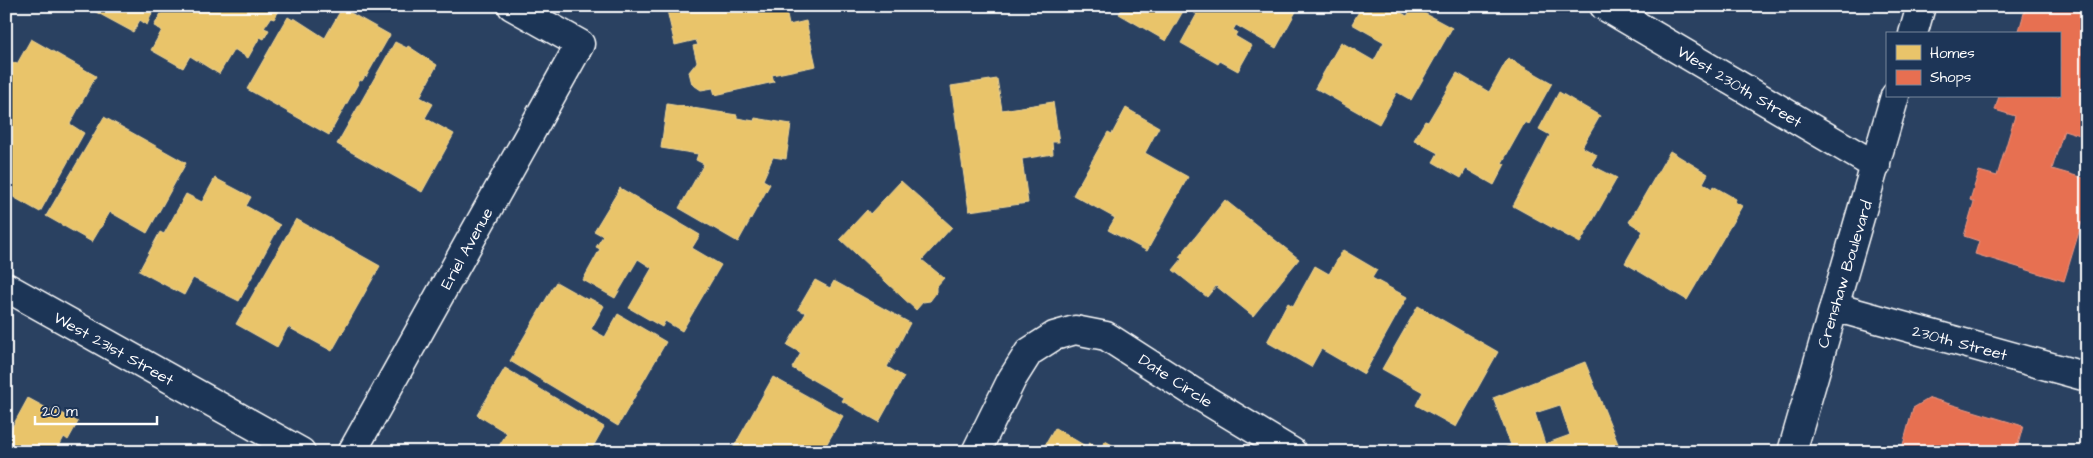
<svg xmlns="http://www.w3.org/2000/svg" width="2093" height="458" viewBox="0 0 2093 458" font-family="'Architects Daughter',sans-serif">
  <rect width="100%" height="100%" fill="#2a4161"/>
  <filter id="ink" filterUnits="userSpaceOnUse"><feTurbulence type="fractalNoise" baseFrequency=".02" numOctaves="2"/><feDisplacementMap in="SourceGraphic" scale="10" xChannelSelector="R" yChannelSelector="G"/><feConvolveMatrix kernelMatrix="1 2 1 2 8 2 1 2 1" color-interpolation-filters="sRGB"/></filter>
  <g filter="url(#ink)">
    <g fill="#e9c46a" stroke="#f0d697" fill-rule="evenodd">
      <polygon points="85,6 155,6 147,25 140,20 133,32"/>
      <polygon points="165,6 282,6 274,19 271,18 264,28 269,30 264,39 260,37 248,58 234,49 219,74 190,56 183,68 151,50 162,30 154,26"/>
      <polygon points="666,6 785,6 789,25 806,21 816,66 772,75 774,82 715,95 713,88 701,90 692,84 689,72 697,62 693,46 698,45 696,40 675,45"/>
      <polygon points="1124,6 1186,6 1166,41 1119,14"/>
      <polygon points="1198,6 1299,6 1276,48 1236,25 1233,30 1237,32 1235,36 1252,46 1238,71 1220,61 1218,64 1181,43 1197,14 1194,13"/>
      <polygon points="1362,6 1395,6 1395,9 1407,16 1413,7 1452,28 1411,100 1397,92 1379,124 1315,88 1341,42 1374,61 1384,42 1352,24"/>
      <polygon points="342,8 390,35 366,77 365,76 362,81 360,80 329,135 247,89 288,17 293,20 294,18 325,38"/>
      <polygon points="31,39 96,76 70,124 84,133 40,212 6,193 6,60 17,64"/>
      <polygon points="395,42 407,48 408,46 437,65 420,97 433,104 425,118 454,134 422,192 337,144"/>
      <polygon points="1508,58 1552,83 1529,124 1525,122 1502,163 1505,164 1494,185 1466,169 1461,178 1433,162 1438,153 1414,140 1425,121 1428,122 1457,73 1489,92"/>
      <polygon points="997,79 1002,110 1053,102 1059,142 1052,142 1053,154 1022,159 1028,203 969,211 951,86"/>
      <polygon points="1559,92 1600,116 1582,147 1597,155 1591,165 1617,178 1580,243 1513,206 1550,135 1539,129"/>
      <polygon points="667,104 737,115 737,118 754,121 755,118 791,124 786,159 773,157 763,180 770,184 738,242 679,208 704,164 696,160 698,154 661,148"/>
      <polygon points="1126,108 1159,127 1145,153 1188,177 1147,251 1108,230 1115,218 1073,195 1108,132 1112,134"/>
      <polygon points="104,117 186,163 147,233 110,212 92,242 46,216"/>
      <polygon points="1670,151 1708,174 1703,183 1712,189 1713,186 1736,199 1735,202 1742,206 1687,300 1625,263 1643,231 1629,222"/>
      <polygon points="215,178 251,197 246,206 280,225 239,301 193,278 184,295 139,271 160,232 164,234 186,194 202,202"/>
      <polygon points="901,181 952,227 922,260 944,278 936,287 936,293 930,301 923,302 916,310 840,239 867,210 870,214"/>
      <polygon points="620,188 700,235 692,248 721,265 682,331 665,321 662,327 629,308 652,268 638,259 615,298 583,280 600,249 596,247 603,236 594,231"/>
      <polygon points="1225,200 1299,259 1253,316 1216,286 1207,297 1173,270 1182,259 1179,257"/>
      <polygon points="296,219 380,266 332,351 288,327 277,347 236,324"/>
      <polygon points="1343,250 1377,270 1372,278 1407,297 1364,374 1321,349 1311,367 1267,342 1288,303 1293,306 1315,266 1329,274"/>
      <polygon points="815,280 830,288 834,281 910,323 887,367 904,377 879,422 842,401 844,398 792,368 801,353 787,345 806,313 798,309"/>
      <polygon points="556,282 588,300 589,298 604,306 591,329 605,337 618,314 666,342 618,426 510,361"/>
      <polygon points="1418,306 1498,352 1456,427 1416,405 1423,392 1382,369"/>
      <path d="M1585 362 1621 451 1495 452 1511 445 1493 398ZM1560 405 1570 435 1545 444 1535 413Z"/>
      <polygon points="505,368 604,427 590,452 495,452 507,433 477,415"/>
      <polygon points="773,377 843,416 822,452 731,452"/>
      <polygon points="28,398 52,411 53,408 78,422 68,440 64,437 56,452 6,452 6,429 10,431"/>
      <polygon points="1055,428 1087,447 1089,443 1100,449 1105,441 1125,452 1041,452"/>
      <polygon points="124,444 138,452 120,452"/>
    </g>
    <g fill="#e76f51" stroke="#ee9a85">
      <polygon points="2026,6 2087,6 2087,84 2082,102 2087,104 2087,112 2080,135 2064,130 2052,169 2087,179 2087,206 2064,281 1975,254 1979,241 1964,236 1974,202 1970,200 1979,171 1997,176 2015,116 1995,110 1999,96 2059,96 2059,34 2018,34"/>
      <polygon points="1930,398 2023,426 2016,452 1901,452 1913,408"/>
    </g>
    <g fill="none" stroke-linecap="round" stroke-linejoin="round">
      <g stroke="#fff" stroke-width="31">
        <g id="minor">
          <polyline points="1604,6 1876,166"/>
          <polyline points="6,287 301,452"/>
          <polyline points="1834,307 2087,377"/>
          <polyline points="352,452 580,44 512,6"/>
          <polyline points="976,452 1012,379 1029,352 1054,336 1075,330 1106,336 1193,392 1292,452"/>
        </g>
      </g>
      <g stroke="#fff" stroke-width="31">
        <g id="primary">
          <polyline points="1913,34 1921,6"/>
          <polyline points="1792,452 1895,96"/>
        </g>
      </g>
      <use href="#minor" stroke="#1d3557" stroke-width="28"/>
      <use href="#primary" stroke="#1d3557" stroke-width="28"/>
    </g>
  </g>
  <g text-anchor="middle" stroke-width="5" stroke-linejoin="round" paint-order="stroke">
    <g font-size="16" fill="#fff" stroke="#1d3557">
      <text transform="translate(1740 86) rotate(31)" y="6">West 230th Street</text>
      <text transform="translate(466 248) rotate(-61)" y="6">Eriel Avenue</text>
      <text transform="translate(1844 274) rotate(-73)" y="6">Crenshaw Boulevard</text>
      <text transform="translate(1960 342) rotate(15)" y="6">230th Street</text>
      <text transform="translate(114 348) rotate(29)" y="6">West 231st Street</text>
      <text transform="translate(1176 380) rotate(33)" y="6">Date Circle</text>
    </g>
  </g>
  <rect width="2093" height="458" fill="none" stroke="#1d3557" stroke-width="25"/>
  <rect x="12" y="12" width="2068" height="433" fill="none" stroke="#fff" stroke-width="2" filter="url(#ink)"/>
  <rect x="1886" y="32" width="175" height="65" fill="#1d3557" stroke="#77869a"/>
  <rect x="1896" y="45" width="25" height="15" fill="#e9c46a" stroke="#77869a"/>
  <text x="1930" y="58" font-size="15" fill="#ffffff">Homes</text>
  <rect x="1896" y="70" width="25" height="15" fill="#e76f51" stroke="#77869a"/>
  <text x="1930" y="82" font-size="15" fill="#ffffff">Shops</text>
  <path d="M35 416v8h122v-8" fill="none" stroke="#ffffff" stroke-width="2.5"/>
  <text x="42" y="416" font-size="15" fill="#ffffff" stroke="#1d3557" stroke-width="4" paint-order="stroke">20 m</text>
</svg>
